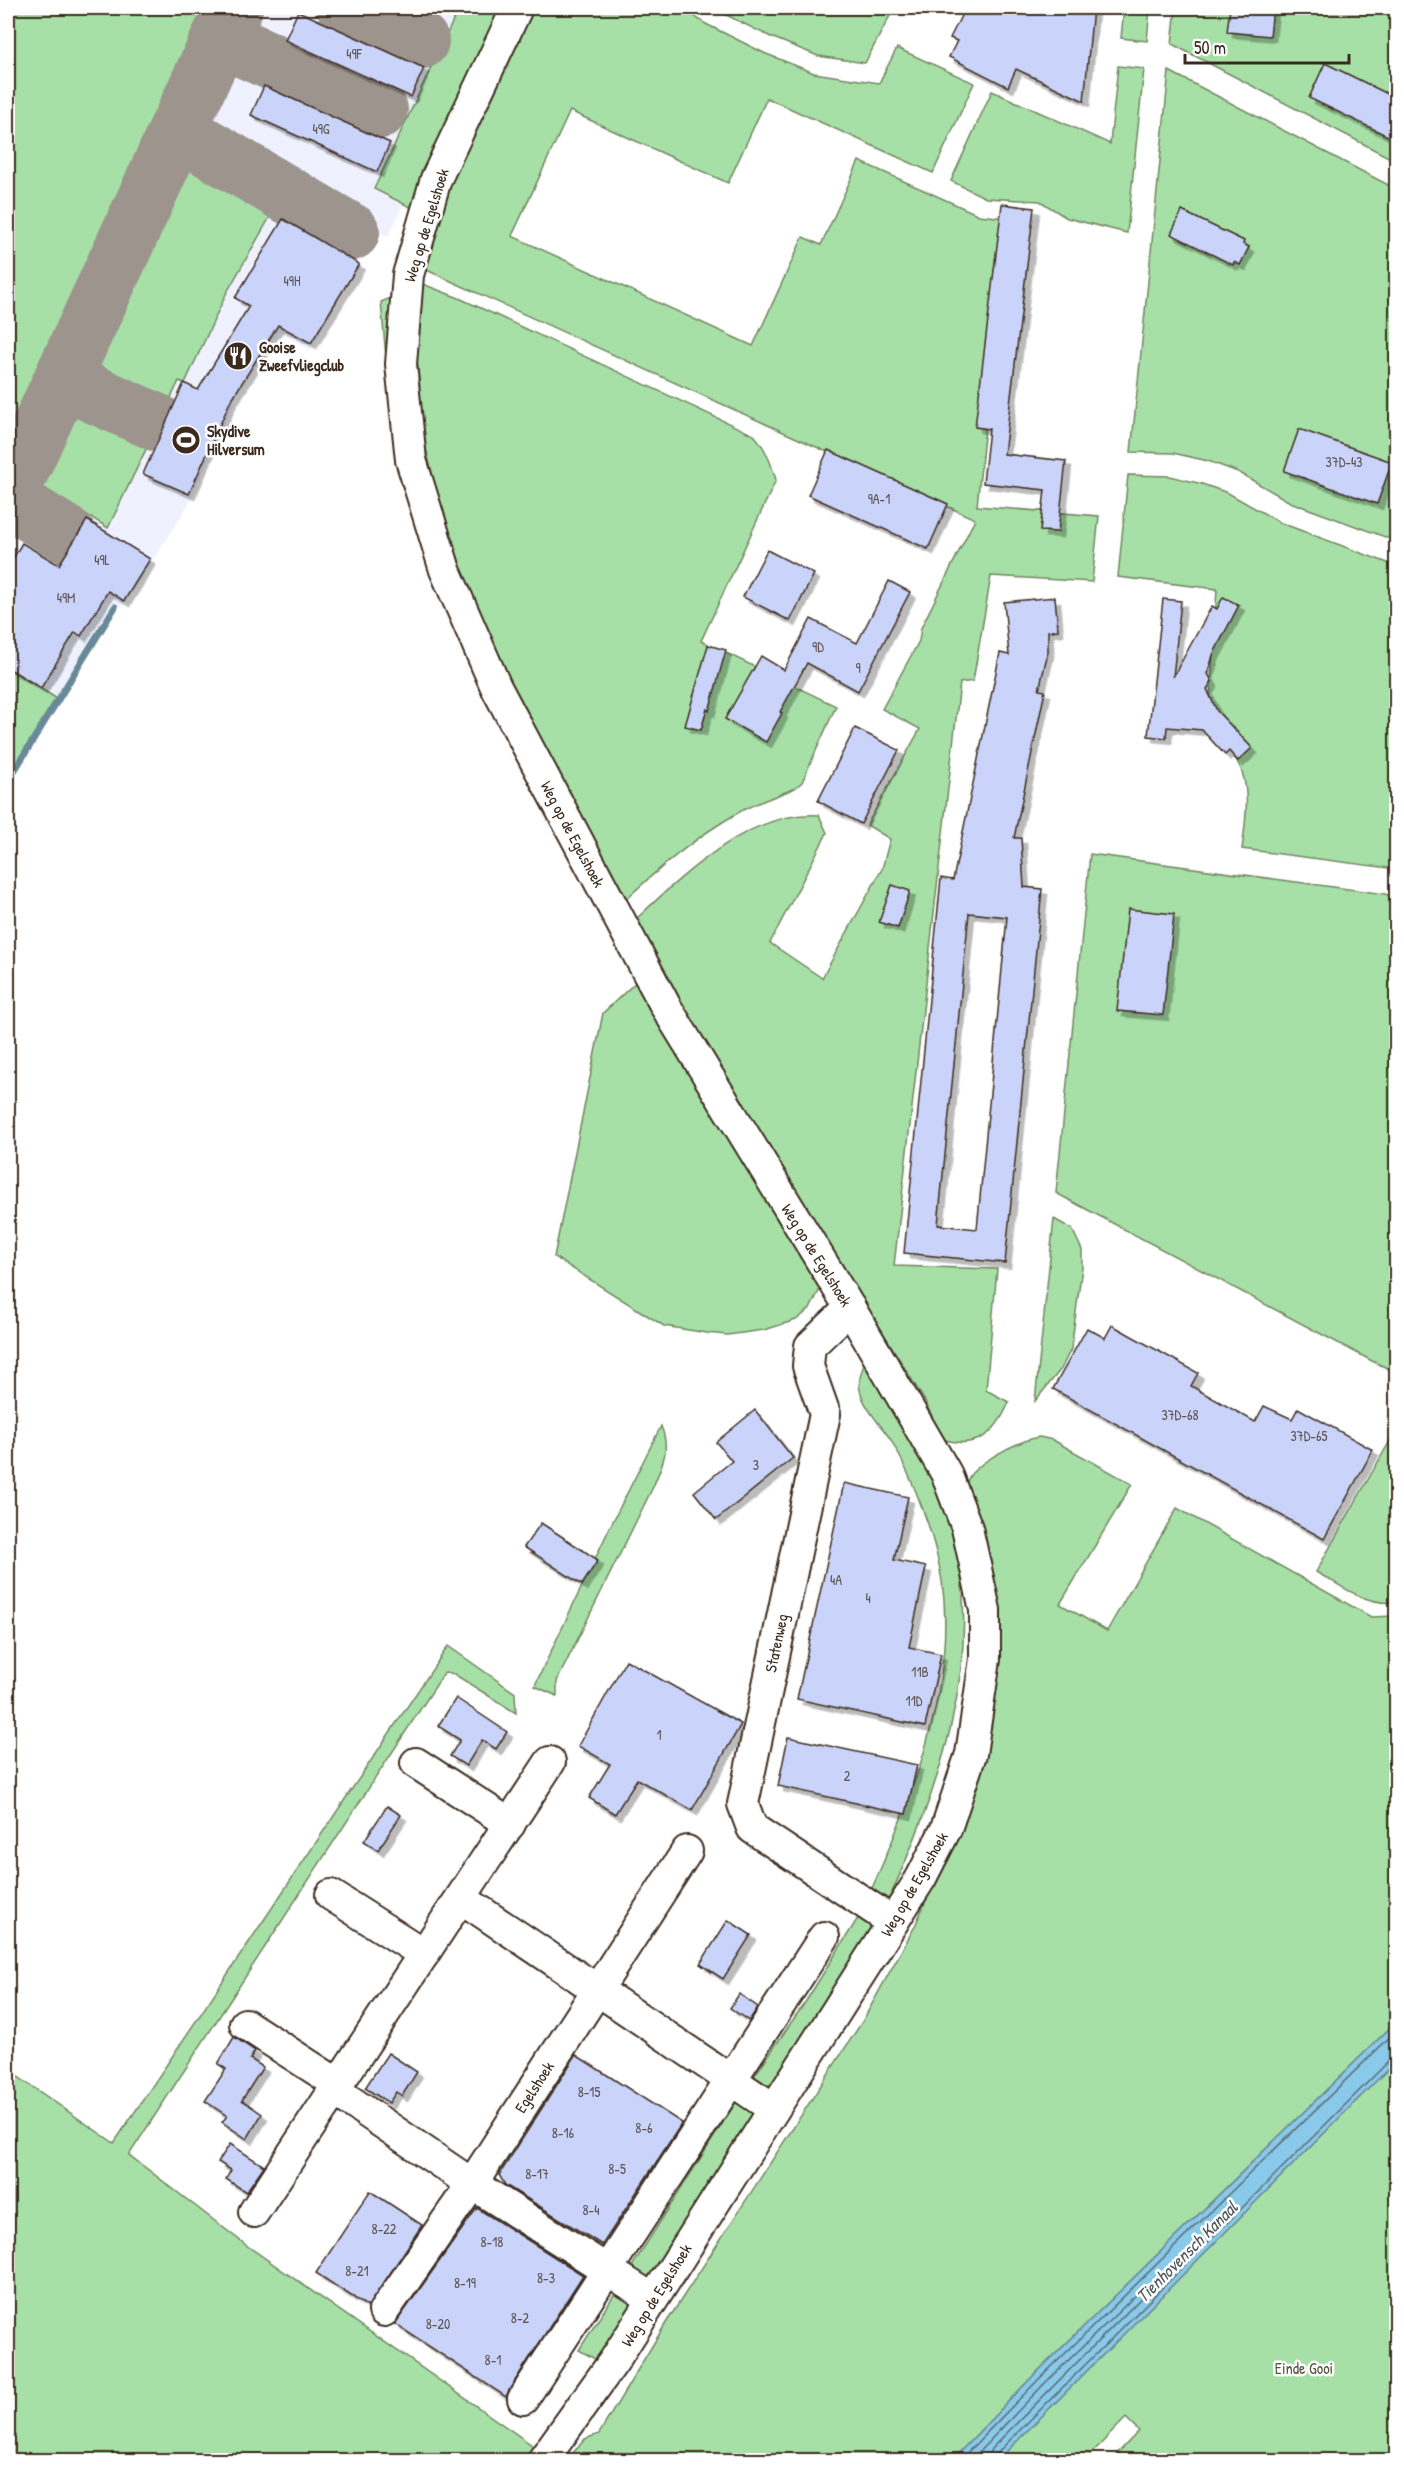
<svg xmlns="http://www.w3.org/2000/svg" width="1404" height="2468" viewBox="0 0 1404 2468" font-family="'Patrick Hand',sans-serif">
  <defs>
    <filter id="shadow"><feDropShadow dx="5.5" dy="5.5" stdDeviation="0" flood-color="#0004"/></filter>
  </defs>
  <rect width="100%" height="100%" fill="#fff"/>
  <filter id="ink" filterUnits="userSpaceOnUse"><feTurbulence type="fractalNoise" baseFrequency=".0167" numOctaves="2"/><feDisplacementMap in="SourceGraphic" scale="12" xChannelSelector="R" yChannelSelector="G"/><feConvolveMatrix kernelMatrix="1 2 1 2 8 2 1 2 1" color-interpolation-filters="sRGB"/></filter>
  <g filter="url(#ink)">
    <polygon fill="#eff2fe" points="8,8 464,8 409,193 388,237 375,231 311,350 279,331 238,393 189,504 124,605 115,607 8,781"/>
    <g fill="#a7e0a6" stroke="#718562" stroke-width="1.5">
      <polygon points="8,8 226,8 167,138 278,203 226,294 185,383 179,381 108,528 11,467 8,473"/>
      <polygon points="459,8 506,8 414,209 374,189"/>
      <path d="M529 8H682L706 24 764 53 814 73 879 83 897 48 974 83 933 173 767 98 728 183 570 111 512 236 753 346 803 237 821 245 859 161 979 215 1006 218 977 506 1099 516 1092 582 991 576 973 681 960 683 894 1266 997 1269 986 1390 1009 1402C996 1434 977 1450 942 1439L925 1401 672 988 634 921C682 876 748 810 819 815L827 833 770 943 822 978 882 869 890 839 867 825 920 729 882 709 919 641 921 628 975 519 420 267 446 181Z"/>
      <polygon points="712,8 894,8 865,63 818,56 771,37"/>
      <polygon points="1124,8 1150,8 1147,41 1121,38"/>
      <polygon points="1176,8 1396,8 1396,161 1172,44"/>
      <polygon points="1118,66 1144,69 1127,233 1067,218 1040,201 986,198 951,181 992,91 1110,144"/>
      <polygon points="1169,71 1396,189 1396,541 1290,502 1238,472 1208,461 1173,453 1131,452"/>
      <path d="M420 283 459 298 754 435C766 448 771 463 776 480L701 641 836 706 802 782 795 788C775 797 754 803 736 814 694 838 658 869 623 902L532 732 462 570 436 489 424 441 417 358Z"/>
      <polygon points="393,297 394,445 381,302"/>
      <path d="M1128 475 1170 476 1202 484 1228 493 1281 523 1396 566V869L1242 849C1246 820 1253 779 1232 754 1225 746 1216 739 1208 732L1217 589 1118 577Z"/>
      <polygon points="8,668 59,700 8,781"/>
      <polygon points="1090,854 1385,894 1396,898 1396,1372 1372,1361 1056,1193"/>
      <polygon points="638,980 821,1287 810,1309 796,1320 764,1330 727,1335 707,1333 664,1326 554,1257 603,1013"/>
      <polygon points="1054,1219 1072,1229 1082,1250 1082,1267 1071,1349 1061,1369 1035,1401"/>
      <path d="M867 1359C899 1416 938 1474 954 1538 985 1664 937 1792 886 1906L869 1895C911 1801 957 1686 942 1581 935 1535 914 1481 891 1440 881 1425 864 1408 860 1390 858 1380 862 1368 867 1359Z"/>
      <path d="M661 1426C671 1451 662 1464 653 1487L557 1681V1696L535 1686 536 1683 611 1525Z"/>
      <path d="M1396 1430V1602C1366 1606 1342 1586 1316 1572Z"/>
      <path d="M1039 1437 1053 1440 1132 1484 1060 1604 1107 1631 1177 1508 1371 1617 1396 1616V2022L1035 2374 952 2460H567L585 2439 599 2434 666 2323 862 2022 915 1926 942 1863 994 1594 989 1556 964 1490C966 1484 968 1477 972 1473 984 1459 1021 1440 1039 1437Z"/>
      <polygon points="448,1646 515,1693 516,1713 454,1674 444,1673 129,2155 246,2245 539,2450 532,2460 8,2460 8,2070 114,2143"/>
      <polygon points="858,1918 874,1927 770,2100 748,2085 806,2001"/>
      <polygon points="1396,2061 1396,2460 1111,2460 1139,2431 1126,2418 1085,2460 998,2460"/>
      <polygon points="736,2102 759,2118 602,2363 579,2350"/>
    </g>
    <polygon fill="#89c9ea" stroke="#6a8998" stroke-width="1.5" points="1396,2022 1396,2061 998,2460 952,2460 1035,2374"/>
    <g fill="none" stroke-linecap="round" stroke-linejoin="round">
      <g stroke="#5a6a70" stroke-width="1.5">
        <polyline points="960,2460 1040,2378 1396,2031"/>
        <polyline points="971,2460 1045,2383 1140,2291 1144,2291 1144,2295 991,2449 987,2460"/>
        <polyline points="994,2460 996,2454 1390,2060 1396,2058"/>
      </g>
      <polyline stroke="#6a8998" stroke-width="7" points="8,781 115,607"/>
      <g stroke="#9d948e" stroke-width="58">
        <polyline points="346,8 420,41"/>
        <polyline points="220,38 379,110"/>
        <polyline points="177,130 351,232"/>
        <polyline points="62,380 158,423"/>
        <polyline points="8,497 234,8"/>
        <polyline points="8,499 67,535"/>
      </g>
    </g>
    <g fill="#cad4fb" stroke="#3b2a1e" stroke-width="1.5" fill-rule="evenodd" filter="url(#shadow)">
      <polygon points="965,8 1093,8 1084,101 1016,69 1008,87 949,57 957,41 950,38"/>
      <polygon points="1230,8 1273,8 1270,36 1227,32"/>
      <polygon points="298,11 424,68 411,97 285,40"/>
      <polygon points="1325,63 1396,98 1396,140 1309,98"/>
      <polygon points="264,86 390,143 377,172 251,115"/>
      <polygon points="1002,204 1034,208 1004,454 1066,461 1058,532 1040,531 1045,490 983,483 989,429 975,427"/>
      <polygon points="1182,211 1244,241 1243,244 1249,247 1240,265 1234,262 1233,265 1171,234"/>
      <polygon points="283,219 359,264 311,343 278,325 230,402 189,494 143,474 184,383 198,390 249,306 235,298"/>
      <polygon points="1299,429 1392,462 1377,504 1284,471"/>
      <polygon points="828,450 948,504 928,549 808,495"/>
      <polygon points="87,520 150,559 124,601 108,591 81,636 75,632 41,688 8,668 8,567 22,543 59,565"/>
      <polygon points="767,550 814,574 790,621 743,597"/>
      <polygon points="889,581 910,592 858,691 807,663 780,712 782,713 766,742 725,719 761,656 784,670 811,619 857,643"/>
      <path d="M1055 597 1058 630 1048 631V652L1039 690 1045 691 1014 838H1021L1024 887 1042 889 1005 1263 904 1253 941 878 953 880 1000 653 1009 655 1004 602ZM969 913 1007 917 977 1229 938 1225Z"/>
      <polygon points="1223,597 1239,605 1213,655 1208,674 1212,681 1207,689 1217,711 1252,748 1238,761 1229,751 1225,755 1202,730 1167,727 1166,738 1148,736 1163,599 1181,601 1173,677 1212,606 1217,609"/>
      <polygon points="708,645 726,650 709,711 707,709 701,730 685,726"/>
      <polygon points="855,728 899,750 861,824 818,801"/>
      <polygon points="892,885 910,891 898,928 879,922"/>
      <polygon points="1128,909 1174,914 1163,1015 1117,1011"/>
      <polygon points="1112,1325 1198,1373 1191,1386 1255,1422 1264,1406 1292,1419 1298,1408 1373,1450 1324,1539 1053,1389 1087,1328 1105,1338"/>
      <polygon points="755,1410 793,1458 716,1520 694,1492 732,1461 716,1442"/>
      <polygon points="844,1483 908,1497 894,1560 926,1567 909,1647 941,1654 925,1727 797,1699"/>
      <polygon points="541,1523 598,1560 582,1585 524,1547"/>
      <polygon points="626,1660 741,1724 692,1810 637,1779 615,1814 589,1798 610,1764 578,1746"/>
      <polygon points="456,1698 507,1732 496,1749 482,1740 466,1766 450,1756 460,1740 438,1726"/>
      <polygon points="788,1737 917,1765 906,1814 778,1786"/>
      <polygon points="387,1806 401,1815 378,1850 364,1841"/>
      <polygon points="728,1920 751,1935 723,1979 700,1964"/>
      <polygon points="739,1994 758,2007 749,2021 730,2008"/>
      <polygon points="234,2037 255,2051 250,2059 263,2067 242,2100 262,2114 247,2139 222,2122 227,2116 205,2101 226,2069 218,2064"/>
      <polygon points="388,2053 417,2072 402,2096 396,2092 389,2103 365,2088"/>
      <polygon points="576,2055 682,2123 602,2245 505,2185 499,2175"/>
      <polygon points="230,2144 264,2166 246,2192 226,2179 231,2170 218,2162"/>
      <polygon points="370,2191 422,2225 368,2307 316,2273"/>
      <polygon points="477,2208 583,2275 509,2390 506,2397 395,2324"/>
    </g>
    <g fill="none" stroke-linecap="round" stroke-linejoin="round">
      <g stroke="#3b2a1e" stroke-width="34">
        <g id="minor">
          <polyline points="517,8 436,179 408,275 401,364 411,460 445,570 496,687 666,1007 850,1308 946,1473 967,1528 985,1610 985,1659 971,1754 946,1829 921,1878 614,2361 543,2460"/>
          <polyline points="850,1308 810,1346 808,1366 825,1414 743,1804 752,1828 893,1922"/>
          <polyline points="416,1763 510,1824"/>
          <polyline points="331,1895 424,1954"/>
          <polyline points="461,1898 774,2109"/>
          <polyline points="245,2024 338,2084"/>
          <polyline points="334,2090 472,2184 653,2299"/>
          <polyline points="254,2212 550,1762"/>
          <polyline points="384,2311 472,2184 687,1851"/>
          <polyline points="523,2399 824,1937"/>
        </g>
      </g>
      <use href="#minor" stroke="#fff" stroke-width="30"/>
    </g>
  </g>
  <defs>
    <g id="restaurant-disc" transform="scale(1.5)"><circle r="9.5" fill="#3b2a1e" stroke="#fff"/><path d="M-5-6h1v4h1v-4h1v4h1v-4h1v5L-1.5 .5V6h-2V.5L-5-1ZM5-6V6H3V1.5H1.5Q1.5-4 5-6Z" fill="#fff"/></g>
    <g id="stadium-disc" transform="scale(1.5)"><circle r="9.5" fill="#3b2a1e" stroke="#fff"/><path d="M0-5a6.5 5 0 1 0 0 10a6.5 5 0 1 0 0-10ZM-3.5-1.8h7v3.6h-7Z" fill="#fff"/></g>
  </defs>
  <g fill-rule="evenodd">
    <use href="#restaurant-disc" x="238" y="356"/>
    <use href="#stadium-disc" x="186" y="440"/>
  </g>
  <g text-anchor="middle" stroke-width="5" stroke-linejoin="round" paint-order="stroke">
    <g font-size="14" fill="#5f5455">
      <text x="354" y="59">49F</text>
      <text x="321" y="134">49G</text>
      <text x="292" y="286">49H</text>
      <text x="1344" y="467">37D-43</text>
      <text x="879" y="504">9A-1</text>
      <text x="102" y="565">49L</text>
      <text x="66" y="603">49M</text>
      <text x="818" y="652">9D</text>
      <text x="858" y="673">9</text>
      <text x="1180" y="1420">37D-68</text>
      <text x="1309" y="1441">37D-65</text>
      <text x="756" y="1470">3</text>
      <text x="836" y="1585">4A</text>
      <text x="868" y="1603">4</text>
      <text x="920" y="1677">11B</text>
      <text x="914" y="1706">11D</text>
      <text x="659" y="1740">1</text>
      <text x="847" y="1781">2</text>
      <text x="589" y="2097">8-15</text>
      <text x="644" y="2133">8-6</text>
      <text x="563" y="2138">8-16</text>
      <text x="617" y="2174">8-5</text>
      <text x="537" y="2179">8-17</text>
      <text x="591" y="2215">8-4</text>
      <text x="384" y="2234">8-22</text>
      <text x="492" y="2247">8-18</text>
      <text x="357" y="2276">8-21</text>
      <text x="546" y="2283">8-3</text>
      <text x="465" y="2288">8-19</text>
      <text x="520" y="2323">8-2</text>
      <text x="438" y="2329">8-20</text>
      <text x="493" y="2365">8-1</text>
    </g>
    <g font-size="16" fill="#3b2a1e" stroke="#fff">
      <text transform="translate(426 225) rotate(-73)" y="6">Weg op de Egelshoek</text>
      <text transform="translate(573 834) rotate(62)" y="6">Weg op de Egelshoek</text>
      <text transform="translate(817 1255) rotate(58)" y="6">Weg op de Egelshoek</text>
      <text transform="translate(776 1643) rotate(-78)" y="6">Statenweg</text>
      <text transform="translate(914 1884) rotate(-60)" y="6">Weg op de Egelshoek</text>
      <text transform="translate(534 2087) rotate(-57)" y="6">Egelshoek</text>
      <text transform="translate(656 2295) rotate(-58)" y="6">Weg op de Egelshoek</text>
    </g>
    <g font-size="16" font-weight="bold" fill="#3b2a1e" stroke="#fff" text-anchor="start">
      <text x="259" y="353">Gooise<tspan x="259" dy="18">Zweefvliegclub</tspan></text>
      <text x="207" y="437">Skydive<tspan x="207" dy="18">Hilversum</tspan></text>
    </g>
    <g font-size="16" fill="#565840" stroke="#fff">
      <text x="1304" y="2374">Einde Gooi</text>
    </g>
    <g font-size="18" font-style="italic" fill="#525a5b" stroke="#fff">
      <text transform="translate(1187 2252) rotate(-45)" y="6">Tienhovensch Kanaal</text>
    </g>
  </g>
  <rect width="1404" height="2468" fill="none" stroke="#fff" stroke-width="30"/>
  <rect x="15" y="15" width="1374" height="2438" fill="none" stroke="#3b2a1e" stroke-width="2" filter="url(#ink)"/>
  <path d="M1185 54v9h164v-9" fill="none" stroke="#3b2a1e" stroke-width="3"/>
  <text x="1194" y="54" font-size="18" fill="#3b2a1e" stroke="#ffffff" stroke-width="4.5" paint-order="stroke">50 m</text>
</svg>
